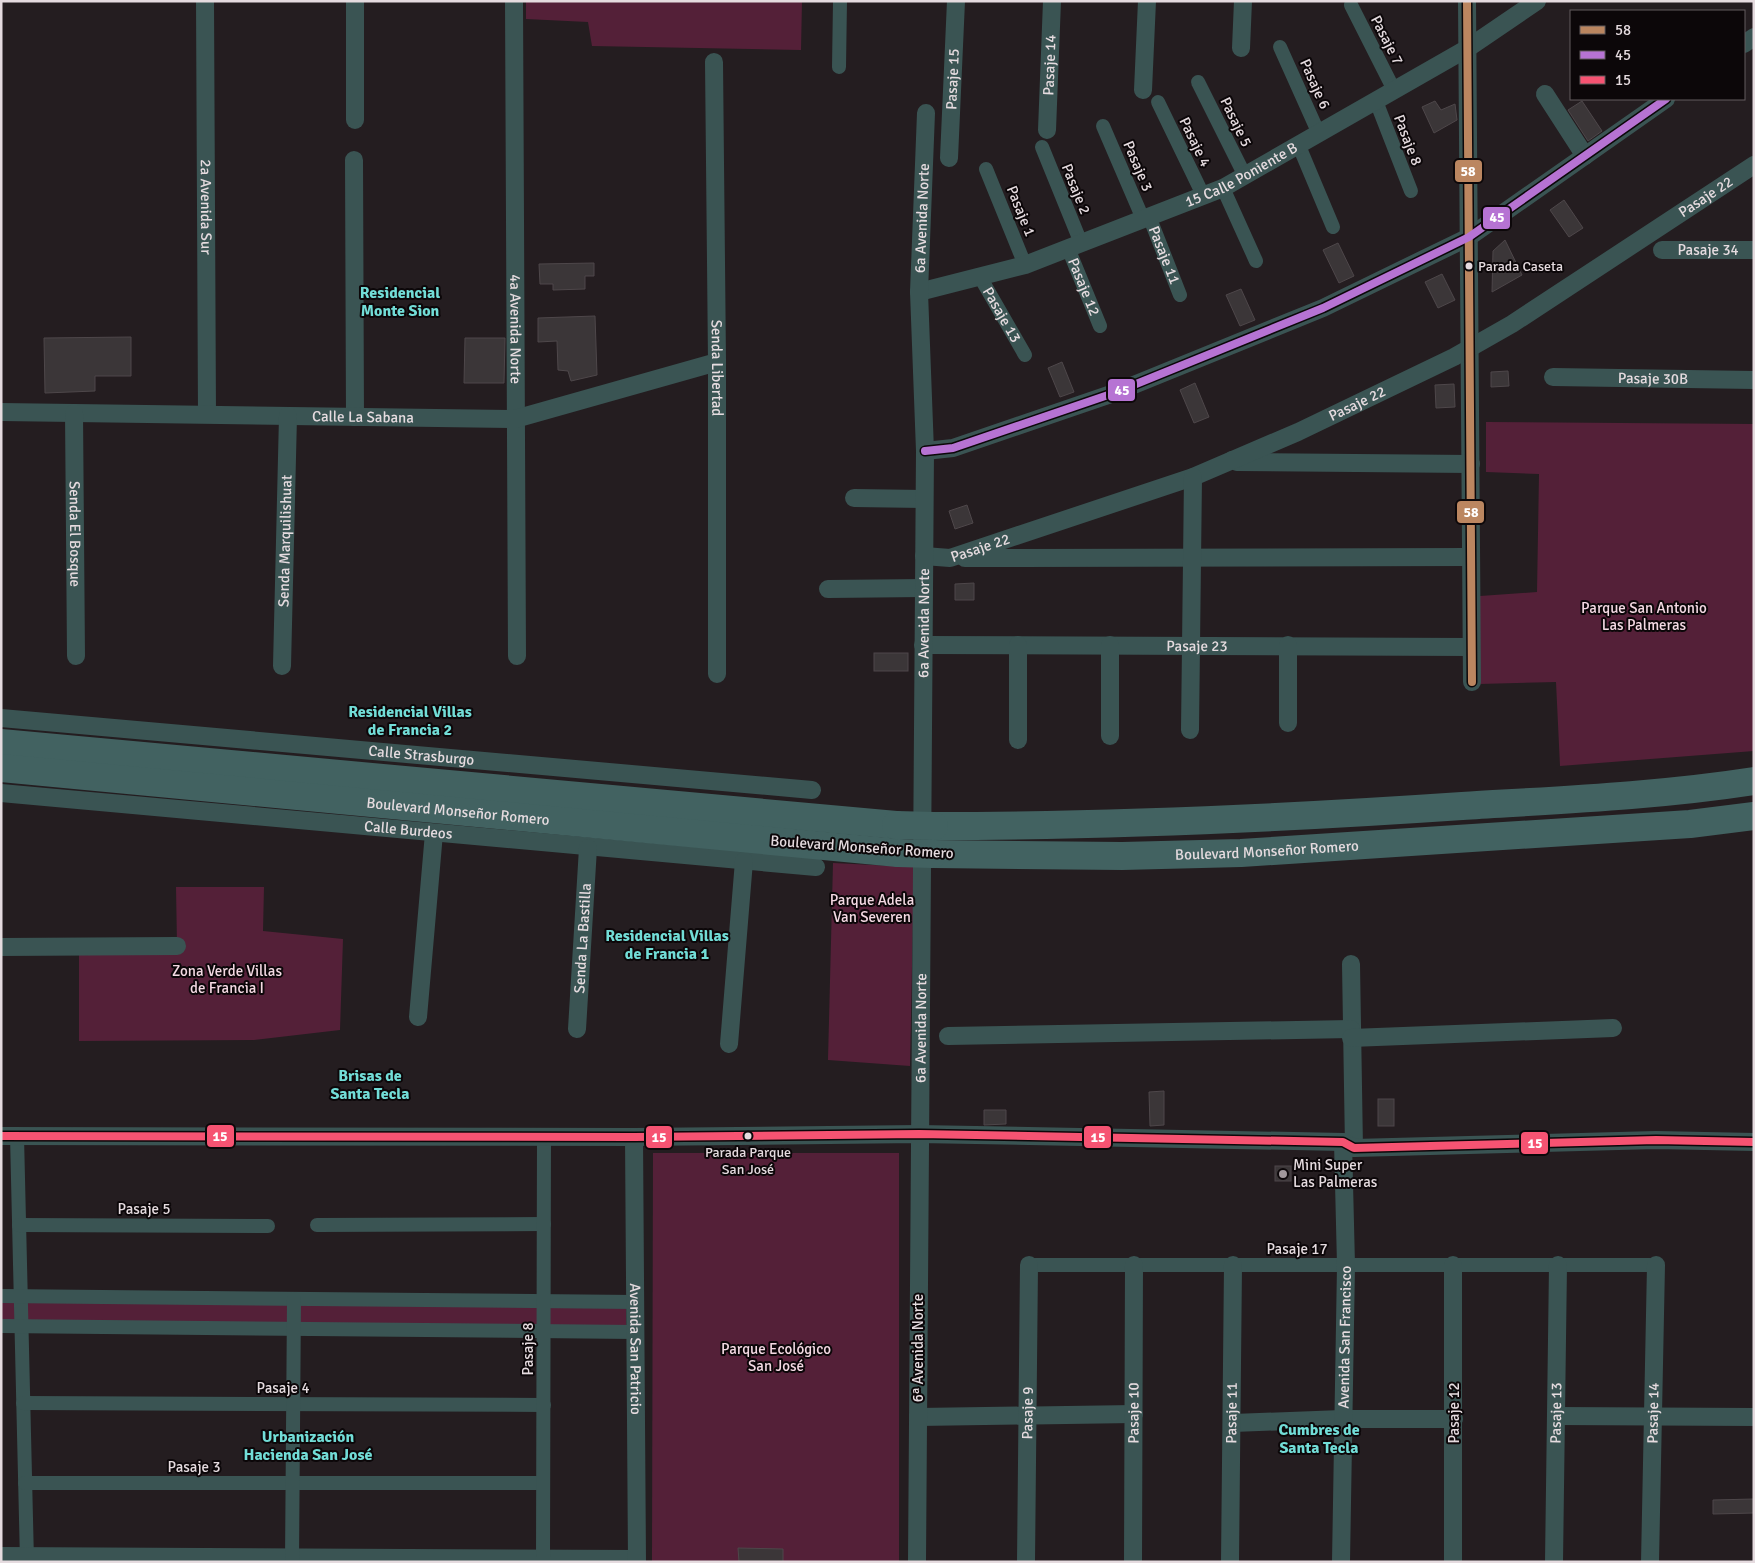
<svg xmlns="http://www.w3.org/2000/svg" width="1755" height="1563" viewBox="0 0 1755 1563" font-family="Signika,sans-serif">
  <rect width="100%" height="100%" fill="#241d20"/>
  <g fill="#542038">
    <polygon points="526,1 802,1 801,50 592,46 588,22 526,19"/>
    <polygon points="1486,422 1754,424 1754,751 1560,766 1556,682 1479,684 1480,596 1537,592 1539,474 1486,472"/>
    <polygon points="833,863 914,867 910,1066 828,1060"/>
    <polygon points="176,887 264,887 263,931 343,939 340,1030 254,1040 79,1041 79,946 177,945"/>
    <polygon points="653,1153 899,1153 899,1562 652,1562"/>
    <polygon points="1,1296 626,1302 626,1332 1,1326"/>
  </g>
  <g fill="#3b3638" stroke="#4e474a">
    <polygon points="1435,101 1441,110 1455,104 1457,120 1434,133 1422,107"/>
    <polygon points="1582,101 1602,131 1588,141 1568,110"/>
    <polygon points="1564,200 1583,228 1569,237 1550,210"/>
    <polygon points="1505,240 1522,275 1492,292 1493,251"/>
    <polygon points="1338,243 1354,276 1339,283 1323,250"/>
    <polygon points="594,263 594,276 585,276 585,289 553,290 553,284 540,284 539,264"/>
    <polygon points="1442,274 1455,300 1438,308 1425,282"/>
    <polygon points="1241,289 1255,320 1240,326 1226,295"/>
    <polygon points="595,316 597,375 571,381 568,371 558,370 557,341 538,342 538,318"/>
    <polygon points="131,337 131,376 95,376 95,391 45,393 44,338"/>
    <polygon points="465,338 505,338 504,383 464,383"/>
    <polygon points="1062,362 1074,392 1060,397 1048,368"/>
    <polygon points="1508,371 1509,386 1491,387 1491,372"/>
    <polygon points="1195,383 1209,417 1194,423 1180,390"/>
    <polygon points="1454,384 1455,407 1436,408 1435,385"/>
    <polygon points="967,505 973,523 955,529 949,511"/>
    <polygon points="974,583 974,600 955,600 955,584"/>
    <rect x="874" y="653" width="34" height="18"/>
    <polygon points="1164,1091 1164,1125 1150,1126 1149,1092"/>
    <rect x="1378" y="1099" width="16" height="27"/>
    <polygon points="984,1110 1006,1110 1006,1124 984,1125"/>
    <rect x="1275" y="1166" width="16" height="15"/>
    <polygon points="1754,1499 1754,1513 1713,1514 1713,1500"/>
    <polygon points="738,1548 783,1549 783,1562 739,1562"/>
  </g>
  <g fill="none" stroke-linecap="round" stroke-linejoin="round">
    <g stroke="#3a5453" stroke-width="14">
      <polyline points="1351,5 1394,90"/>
      <polyline points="1280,47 1319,134"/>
      <polyline points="839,67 840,1"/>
      <polyline points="1198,82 1245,176"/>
      <polyline points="1376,101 1411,191"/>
      <polyline points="1158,102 1203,195"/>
      <polyline points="1103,126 1143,219"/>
      <polyline points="1299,146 1333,227"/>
      <polyline points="1042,147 1081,243"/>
      <polyline points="986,169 1025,265"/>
      <polyline points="1223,188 1256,261"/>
      <path id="s1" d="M1149 216 1180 295"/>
      <path id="s2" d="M1068 248 1100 326"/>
      <path id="s3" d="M979 275 1025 355"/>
      <polyline points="17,1136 27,1561"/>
      <polyline points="19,1225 268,1226"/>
      <polyline points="317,1225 544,1224"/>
      <polyline points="1029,1265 1656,1265"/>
      <polyline points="1,1296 635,1302"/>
      <polyline points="1,1326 635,1332"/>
      <polyline points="23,1403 544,1405"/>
      <polyline points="25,1483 543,1483"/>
      <polyline points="1,1554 637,1557"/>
      <polyline points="292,1562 294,1299"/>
      <polyline points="543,1562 544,1137"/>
    </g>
    <g stroke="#3a5453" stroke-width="18">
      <path id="s4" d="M205 1 207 414"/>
      <path id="s5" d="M514 1 517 656"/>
      <polyline points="1467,1 1472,682"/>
      <polyline points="1744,44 1754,37"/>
      <polyline points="1241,48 1243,1"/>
      <path id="s6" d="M714 62 717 362V674"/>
      <polyline points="1143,90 1147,1"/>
      <polyline points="1545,94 1585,156"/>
      <polyline points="355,120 355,1"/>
      <path id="s7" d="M1047 130 1052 1"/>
      <path id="s8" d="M949 158 956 1"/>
      <polyline points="354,160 355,417"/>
      <path id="s9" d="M1662 250H1754"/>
      <path id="s10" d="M919 292 1025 265 1223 188 1468 48 1537 1"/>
      <path id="s11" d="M1553 377 1754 380"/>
      <path id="s12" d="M1 412 515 419 717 362"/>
      <path id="s13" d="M74 413 76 656"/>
      <polyline points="925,451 953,448 1114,393 1323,308 1469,237 1666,99"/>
      <polyline points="1232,460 1237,462 1471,464"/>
      <polyline points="854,498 924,499"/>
      <path id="s14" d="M924 556 950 558 1193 477 1298 432 1454 357 1512 324 1754 165"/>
      <polyline points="965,558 1471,557"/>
      <polyline points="828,589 924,588"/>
      <path id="s15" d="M923 645 1471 647"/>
      <polyline points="1018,645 1018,740"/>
      <polyline points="1110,645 1110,736"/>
      <path id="s16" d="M282 666 288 416"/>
      <path id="s17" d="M1 718 812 790"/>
      <polyline points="1288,723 1288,645"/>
      <polyline points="1190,730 1193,477"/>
      <path id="s18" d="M1 793 816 867"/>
      <polyline points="1,947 177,946"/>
      <polyline points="1351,964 1354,1148"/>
      <polyline points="418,1017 434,833"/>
      <path id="s19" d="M577 1029 588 848"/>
      <polyline points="948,1036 1351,1029"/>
      <polyline points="1351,1038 1613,1028"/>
      <polyline points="729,1044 744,861"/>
      <polyline points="1,1136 634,1137 919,1134 1343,1142 1354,1148 1656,1140 1754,1142"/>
      <path id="s20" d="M634 1137 637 1562"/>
      <polyline points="1556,1416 1754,1417"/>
      <polyline points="918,1417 1134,1414"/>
      <polyline points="1233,1423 1342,1419 1454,1419"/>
      <path id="s21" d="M917 1562 925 451 919 292 926 113"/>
      <path id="s22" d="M1026 1562 1029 1265"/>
      <path id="s23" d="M1133 1562 1134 1265"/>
      <path id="s24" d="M1230 1562 1233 1265"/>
      <path id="s25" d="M1341 1562 1346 1265 1343 1142"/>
      <polyline points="1453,1562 1453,1265"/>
      <path id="s26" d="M1554 1562 1558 1265"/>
      <path id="s27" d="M1650 1562 1656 1265"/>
    </g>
    <g stroke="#426261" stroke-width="28">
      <polyline points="1,743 896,825"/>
      <path id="s28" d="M1 768 898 853"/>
      <path d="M934 826C1111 826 1286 818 1462 806 1559 800 1657 796 1754 781"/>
      <path id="s29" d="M933 854 1122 856 1241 853 1690 824 1754 816"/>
    </g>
    <g stroke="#426261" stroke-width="28">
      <polyline points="896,825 934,826"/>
      <polyline points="898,853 933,854"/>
    </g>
    <g stroke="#0c0709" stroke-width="11">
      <polyline id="bus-1" points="1467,1 1472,682"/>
    </g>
    <g stroke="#0c0709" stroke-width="11">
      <polyline id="bus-2" points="925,451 953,448 1114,393 1323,308 1469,237 1666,99"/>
    </g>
    <g stroke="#0c0709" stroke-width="11">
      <polyline id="bus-3" points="1,1136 634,1137 919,1134 1343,1142 1354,1148 1656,1140 1754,1142"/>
    </g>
    <use href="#bus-1" stroke="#bb8660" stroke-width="8"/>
    <use href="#bus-2" stroke="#b673d3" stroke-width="8"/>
    <use href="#bus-3" stroke="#f65372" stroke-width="8"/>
  </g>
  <g fill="#e5dbdf" stroke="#0c0709" stroke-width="2">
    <circle cx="1469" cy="266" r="4.5"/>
    <circle cx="748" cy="1136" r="4.5"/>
  </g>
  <circle fill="#a1989c" stroke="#0c0709" stroke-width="2" cx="1283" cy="1174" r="5"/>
  <g text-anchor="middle" stroke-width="4" stroke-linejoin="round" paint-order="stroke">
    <g font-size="14" fill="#e5dbdf" stroke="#0c0709" text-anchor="start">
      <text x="1478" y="271">Parada Caseta</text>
      <text x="748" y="1157" text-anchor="middle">Parada Parque<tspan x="748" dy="17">San José</tspan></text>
    </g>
    <g font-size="15" fill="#e5dbdf" stroke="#0c0709">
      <text transform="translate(1387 40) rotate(63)" y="5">Pasaje 7</text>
      <text dy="5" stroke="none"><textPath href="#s7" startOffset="65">Pasaje 14</textPath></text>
      <text dy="5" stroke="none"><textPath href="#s8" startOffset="79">Pasaje 15</textPath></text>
      <text transform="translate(1315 84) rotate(66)" y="5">Pasaje 6</text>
      <text transform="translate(1236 122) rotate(64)" y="5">Pasaje 5</text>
      <text transform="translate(1408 140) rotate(69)" y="5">Pasaje 8</text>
      <text transform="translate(1195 142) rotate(64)" y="5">Pasaje 4</text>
      <text transform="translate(1138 166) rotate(67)" y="5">Pasaje 3</text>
      <text dy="5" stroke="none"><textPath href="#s10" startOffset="344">15 Calle Poniente B</textPath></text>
      <text transform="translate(1076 189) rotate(68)" y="5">Pasaje 2</text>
      <text dy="5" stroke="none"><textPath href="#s14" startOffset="868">Pasaje 22</textPath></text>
      <text dy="5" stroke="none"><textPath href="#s4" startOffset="206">2a Avenida Sur</textPath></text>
      <text transform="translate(1021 211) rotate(68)" y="5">Pasaje 1</text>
      <text dy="5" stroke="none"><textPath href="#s21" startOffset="1344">6a Avenida Norte</textPath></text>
      <text dy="5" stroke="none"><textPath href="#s9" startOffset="46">Pasaje 34</textPath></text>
      <text dy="5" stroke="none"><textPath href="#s1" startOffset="42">Pasaje 11</textPath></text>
      <text dy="5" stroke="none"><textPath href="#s2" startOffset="42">Pasaje 12</textPath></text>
      <text dy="5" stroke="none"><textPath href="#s3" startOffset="46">Pasaje 13</textPath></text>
      <text dy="5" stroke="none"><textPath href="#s5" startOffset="328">4a Avenida Norte</textPath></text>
      <text dy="5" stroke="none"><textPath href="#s6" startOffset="306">Senda Libertad</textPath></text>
      <text dy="5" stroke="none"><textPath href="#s11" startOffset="100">Pasaje 30B</textPath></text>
      <text dy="5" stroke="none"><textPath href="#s14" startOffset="462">Pasaje 22</textPath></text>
      <text dy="5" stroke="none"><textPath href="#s12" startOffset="362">Calle La Sabana</textPath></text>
      <text dy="5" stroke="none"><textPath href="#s13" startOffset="121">Senda El Bosque</textPath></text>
      <text dy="5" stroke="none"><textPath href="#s16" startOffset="125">Senda Marquilishuat</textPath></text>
      <text dy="5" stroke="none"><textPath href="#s14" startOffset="58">Pasaje 22</textPath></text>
      <text dy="5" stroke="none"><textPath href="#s21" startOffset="939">6a Avenida Norte</textPath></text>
      <text dy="5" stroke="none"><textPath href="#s15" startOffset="274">Pasaje 23</textPath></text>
      <text dy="5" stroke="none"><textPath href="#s17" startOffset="422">Calle Strasburgo</textPath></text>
      <text dy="5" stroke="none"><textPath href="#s28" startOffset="459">Boulevard Monseñor Romero</textPath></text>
      <text dy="5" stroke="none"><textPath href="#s18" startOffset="409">Calle Burdeos</textPath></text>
      <text transform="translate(862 847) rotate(4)" y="5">Boulevard Monseñor Romero</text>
      <text dy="5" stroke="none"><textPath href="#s29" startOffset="334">Boulevard Monseñor Romero</textPath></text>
      <text dy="5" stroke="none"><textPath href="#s19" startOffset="91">Senda La Bastilla</textPath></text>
      <text dy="5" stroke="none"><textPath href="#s21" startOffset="534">6a Avenida Norte</textPath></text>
      <text x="144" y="1214">Pasaje 5</text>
      <text x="1297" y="1254">Pasaje 17</text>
      <text dy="5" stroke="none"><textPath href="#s25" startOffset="225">Avenida San Francisco</textPath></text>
      <text transform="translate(918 1348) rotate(-90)" y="5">6ª Avenida Norte</text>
      <text transform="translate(528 1349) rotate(-90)" y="5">Pasaje 8</text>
      <text dy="5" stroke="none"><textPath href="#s20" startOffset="212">Avenida San Patricio</textPath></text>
      <text x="283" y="1393">Pasaje 4</text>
      <text dy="5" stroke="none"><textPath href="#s22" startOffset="149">Pasaje 9</textPath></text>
      <text dy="5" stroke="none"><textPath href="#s23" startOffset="149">Pasaje 10</textPath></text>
      <text dy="5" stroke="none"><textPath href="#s24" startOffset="149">Pasaje 11</textPath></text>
      <text transform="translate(1454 1413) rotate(-90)" y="5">Pasaje 12</text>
      <text dy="5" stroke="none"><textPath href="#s26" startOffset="149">Pasaje 13</textPath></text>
      <text dy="5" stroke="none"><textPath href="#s27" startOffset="149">Pasaje 14</textPath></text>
      <text x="194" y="1472">Pasaje 3</text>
    </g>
    <g font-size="15" fill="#f4d9e3" stroke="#0c0709">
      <text x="1644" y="613">Parque San Antonio<tspan x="1644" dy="17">Las Palmeras</tspan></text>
      <text x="872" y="905">Parque Adela<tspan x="872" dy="17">Van Severen</tspan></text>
      <text x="227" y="976">Zona Verde Villas<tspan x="227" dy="17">de Francia I</tspan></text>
      <text x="776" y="1354">Parque Ecológico<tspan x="776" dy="17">San José</tspan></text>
    </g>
    <g font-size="15" fill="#e5dbdf" stroke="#0c0709" text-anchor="start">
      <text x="1293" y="1170">Mini Super<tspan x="1293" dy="17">Las Palmeras</tspan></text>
    </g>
    <g font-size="16" font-weight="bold" fill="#72ddd7" stroke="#0c0709">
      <text x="400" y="298">Residencial<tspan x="400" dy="18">Monte Sion</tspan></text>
      <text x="410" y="717">Residencial Villas<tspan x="410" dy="18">de Francia 2</tspan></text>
      <text x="667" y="941">Residencial Villas<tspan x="667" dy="18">de Francia 1</tspan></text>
      <text x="370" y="1081">Brisas de<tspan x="370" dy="18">Santa Tecla</tspan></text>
      <text x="1319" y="1435">Cumbres de<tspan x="1319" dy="18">Santa Tecla</tspan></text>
      <text x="308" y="1442">Urbanización<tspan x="308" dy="18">Hacienda San José</tspan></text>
    </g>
  </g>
  <g stroke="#0c0709" stroke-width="2">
    <rect x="1454" y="159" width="29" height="24" rx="5" fill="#bb8660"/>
    <rect x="1482" y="206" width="29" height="24" rx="5" fill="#b673d3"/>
    <rect x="1107" y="378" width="29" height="24" rx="5" fill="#b673d3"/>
    <rect x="1456" y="500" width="29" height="24" rx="5" fill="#bb8660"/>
    <rect x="206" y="1124" width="29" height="24" rx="5" fill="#f65372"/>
    <rect x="645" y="1125" width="28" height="24" rx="5" fill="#f65372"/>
    <rect x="1083" y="1125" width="29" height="24" rx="5" fill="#f65372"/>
    <rect x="1520" y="1131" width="29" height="24" rx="5" fill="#f65372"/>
  </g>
  <g font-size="14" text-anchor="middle" font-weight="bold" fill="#fff">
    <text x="1468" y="176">58</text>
    <text x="1497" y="222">45</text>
    <text x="1122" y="395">45</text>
    <text x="1471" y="517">58</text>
    <text x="220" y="1141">15</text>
    <text x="659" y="1142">15</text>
    <text x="1098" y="1142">15</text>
    <text x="1535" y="1148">15</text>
  </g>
  <rect width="1755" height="1563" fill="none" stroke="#e5dbdf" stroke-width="5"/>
  <rect x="1570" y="10" width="175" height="90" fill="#0c0709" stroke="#635c5f"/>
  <rect x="1580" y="26" width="25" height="8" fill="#bb8660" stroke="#635c5f"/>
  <text x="1615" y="35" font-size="15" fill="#e5dbdf">58</text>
  <rect x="1580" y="51" width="25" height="8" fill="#b673d3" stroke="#635c5f"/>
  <text x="1615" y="60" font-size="15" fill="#e5dbdf">45</text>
  <rect x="1580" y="76" width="25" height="8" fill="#f65372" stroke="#635c5f"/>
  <text x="1615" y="85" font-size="15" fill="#e5dbdf">15</text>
</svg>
